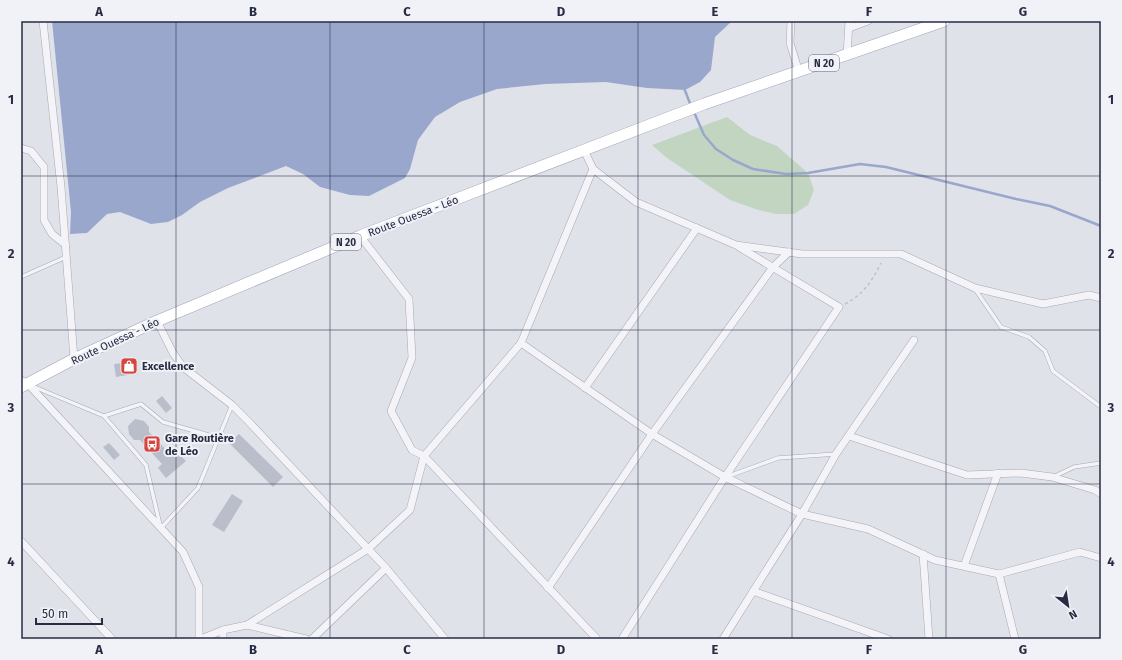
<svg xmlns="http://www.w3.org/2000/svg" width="1122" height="660" viewBox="0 0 1122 660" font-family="'Fira Sans',sans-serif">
  <rect width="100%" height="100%" fill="#e0e2ea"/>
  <polygon fill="#c2d5c1" points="727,117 750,135 777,146 808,173 814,190 808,205 794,214 776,214 755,209 730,200 667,158 652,145"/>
  <polygon fill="#99a7cd" points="52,21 732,21 715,37 711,70 700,82 685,90 647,88 606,82 545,84 497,89 460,102 435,117 418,140 410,169 405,178 369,196 350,195 320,187 303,174 286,166 228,188 200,202 182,215 168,222 151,224 120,212 107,214 87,233 70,234 71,212"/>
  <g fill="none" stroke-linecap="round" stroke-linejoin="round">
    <g stroke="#99a7cd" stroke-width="2.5">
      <polyline points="684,88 691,106"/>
      <polyline points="694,112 704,135 716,149 733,160 753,169 786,174 808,173 860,164 886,167 1016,199 1050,206 1101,226"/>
    </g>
  </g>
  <g fill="#babdca">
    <polygon points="133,362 134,374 116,377 114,364"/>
    <polygon points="162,396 172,408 166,413 156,401"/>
    <polygon points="135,419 144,421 149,427 149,432 172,456 177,452 186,461 166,478 158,468 162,464 140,440 134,440 129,434 128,426"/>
    <polygon points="239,434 283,477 273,487 229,443"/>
    <polygon points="109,443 120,455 114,460 103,447"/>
    <polygon points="232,494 243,501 224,532 212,525"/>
  </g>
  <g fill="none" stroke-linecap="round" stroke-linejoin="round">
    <g stroke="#a5a8b5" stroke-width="4.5">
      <g id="lane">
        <polyline points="21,277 66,257"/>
        <polyline points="975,289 1001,327 1029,337 1045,351 1053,371 1101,407"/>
        <polyline points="32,386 104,416 146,465 160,525"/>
        <polyline points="104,416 141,404 163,422 219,438"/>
        <polyline points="726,477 778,458 836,454"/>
        <polyline points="1053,477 1074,467 1101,463"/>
        <polyline points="161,528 198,488 232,405"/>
      </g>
    </g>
    <g stroke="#a5a8b5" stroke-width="8">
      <g id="street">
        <polyline points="43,21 61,187 74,359"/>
        <polyline points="791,21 790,43 799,72"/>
        <polyline points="849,28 868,21"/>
        <polyline points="847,56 849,21"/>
        <polyline points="21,148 31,151 44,167 44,220 52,234 66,245"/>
        <polyline points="593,169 636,202 736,245 802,254 901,254 975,288 1043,304 1089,295 1101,298"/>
        <polyline points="360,236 409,299 412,358 391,411 412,450 424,456 597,639"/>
        <polyline points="157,321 173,353 183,367 232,405 249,422 386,568 445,639"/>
        <polyline points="521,343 652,434 725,477 802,514 868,529 935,560 999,574 1080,552 1101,558"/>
        <polyline points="21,380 28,384 183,552 199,587 199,639"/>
        <polyline points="585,388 697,228"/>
        <polyline points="849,436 967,475 1021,473 1052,477 1095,490 1101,494"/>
        <polyline points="21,541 112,639"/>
        <polyline points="923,554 929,639"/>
        <polyline points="964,566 998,473"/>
        <polyline points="999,574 1015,639"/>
        <polyline points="548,588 652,434 773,267 789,252"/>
        <polyline points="753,591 888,639"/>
        <polyline points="247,625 306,639"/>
        <polyline points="201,639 223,630 247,625 368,549 410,510 424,456 521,343 593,169 584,150"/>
        <polyline points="223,639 223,630"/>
        <polyline points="312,639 386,568"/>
        <polyline points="622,639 725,477 839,307 739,247"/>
        <polyline points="723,639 802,514 836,454 914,340"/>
      </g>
    </g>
    <g stroke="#9fa3b7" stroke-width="12">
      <polyline id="primary" points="21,387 74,359 157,321 360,236 704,104 944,21"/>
    </g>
    <path stroke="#bfc0c9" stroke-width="1.5" stroke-dasharray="3 3" stroke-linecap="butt" d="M845 304C864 294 872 281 881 263"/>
    <use href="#lane" stroke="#f4f4f8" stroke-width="3.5"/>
    <use href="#street" stroke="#f4f4f8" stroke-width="7"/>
    <use href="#primary" stroke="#fff" stroke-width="11"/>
  </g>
  <path fill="none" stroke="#282c43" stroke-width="1" stroke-opacity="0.55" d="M176 21V639M330 21V639M484 21V639M638 21V639M792 21V639M946 21V639M21 176H1101M21 330H1101M21 484H1101"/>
  <defs>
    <g id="shop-square" transform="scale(0.9)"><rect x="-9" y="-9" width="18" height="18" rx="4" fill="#d7463e" stroke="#f0f2f7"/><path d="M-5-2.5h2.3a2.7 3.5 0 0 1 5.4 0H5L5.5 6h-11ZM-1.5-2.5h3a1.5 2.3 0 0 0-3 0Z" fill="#fff"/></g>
    <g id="bus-square" transform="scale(0.9)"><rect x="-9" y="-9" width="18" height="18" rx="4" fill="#d7463e" stroke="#f0f2f7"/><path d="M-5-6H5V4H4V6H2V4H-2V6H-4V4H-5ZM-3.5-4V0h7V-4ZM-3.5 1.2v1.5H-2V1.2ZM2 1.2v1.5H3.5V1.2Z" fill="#fff"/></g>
  </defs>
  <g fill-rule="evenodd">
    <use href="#shop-square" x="129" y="366"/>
    <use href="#bus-square" x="152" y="444"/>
  </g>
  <g text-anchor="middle" stroke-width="4" stroke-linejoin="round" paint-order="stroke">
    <g fill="#f0f2f7" stroke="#646779" stroke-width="1">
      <rect x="809" y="55" width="30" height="16" rx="3"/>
      <rect x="331" y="234" width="30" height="16" rx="3"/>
    </g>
    <g font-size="10" font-weight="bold" fill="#282c43">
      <text x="824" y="67">N 20</text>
      <text x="346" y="246">N 20</text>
    </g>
    <g font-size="11" fill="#282c43" stroke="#f0f2f7">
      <text transform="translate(413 216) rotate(-21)" y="4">Route Ouessa - Léo</text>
      <text transform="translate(115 341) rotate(-25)" y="4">Route Ouessa - Léo</text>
    </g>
    <g font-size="11" font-weight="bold" fill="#282c43" stroke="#f0f2f7" text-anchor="start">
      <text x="142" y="370">Excellence</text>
      <text x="165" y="442">Gare Routière<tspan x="165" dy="13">de Léo</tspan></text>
    </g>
  </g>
  <rect width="1122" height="660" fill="none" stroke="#f0f2f7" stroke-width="44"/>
  <g transform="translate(1068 606) rotate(150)" stroke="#f0f2f7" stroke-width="3" paint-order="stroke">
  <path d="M0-3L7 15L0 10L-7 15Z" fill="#282c43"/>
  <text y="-6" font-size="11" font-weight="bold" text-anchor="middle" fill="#282c43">N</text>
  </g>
  <path d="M36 618v6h66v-6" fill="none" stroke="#282c43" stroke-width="2"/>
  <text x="42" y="618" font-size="12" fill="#282c43" stroke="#f0f2f7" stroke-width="3" paint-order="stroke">50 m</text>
  <rect x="22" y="22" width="1078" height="616" fill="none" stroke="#282c43" stroke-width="1.5"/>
  <g font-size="13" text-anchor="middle" font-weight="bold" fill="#282c43">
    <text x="99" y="16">A</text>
    <text x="253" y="16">B</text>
    <text x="407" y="16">C</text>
    <text x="561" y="16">D</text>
    <text x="715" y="16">E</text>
    <text x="869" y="16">F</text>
    <text x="1023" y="16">G</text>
    <text x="11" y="104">1</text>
    <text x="1111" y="104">1</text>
    <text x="11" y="258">2</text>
    <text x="1111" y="258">2</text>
    <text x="11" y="412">3</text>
    <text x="1111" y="412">3</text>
    <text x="11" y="566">4</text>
    <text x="1111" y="566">4</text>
    <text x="99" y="654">A</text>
    <text x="253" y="654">B</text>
    <text x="407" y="654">C</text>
    <text x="561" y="654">D</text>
    <text x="715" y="654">E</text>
    <text x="869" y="654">F</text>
    <text x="1023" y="654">G</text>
  </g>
</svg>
